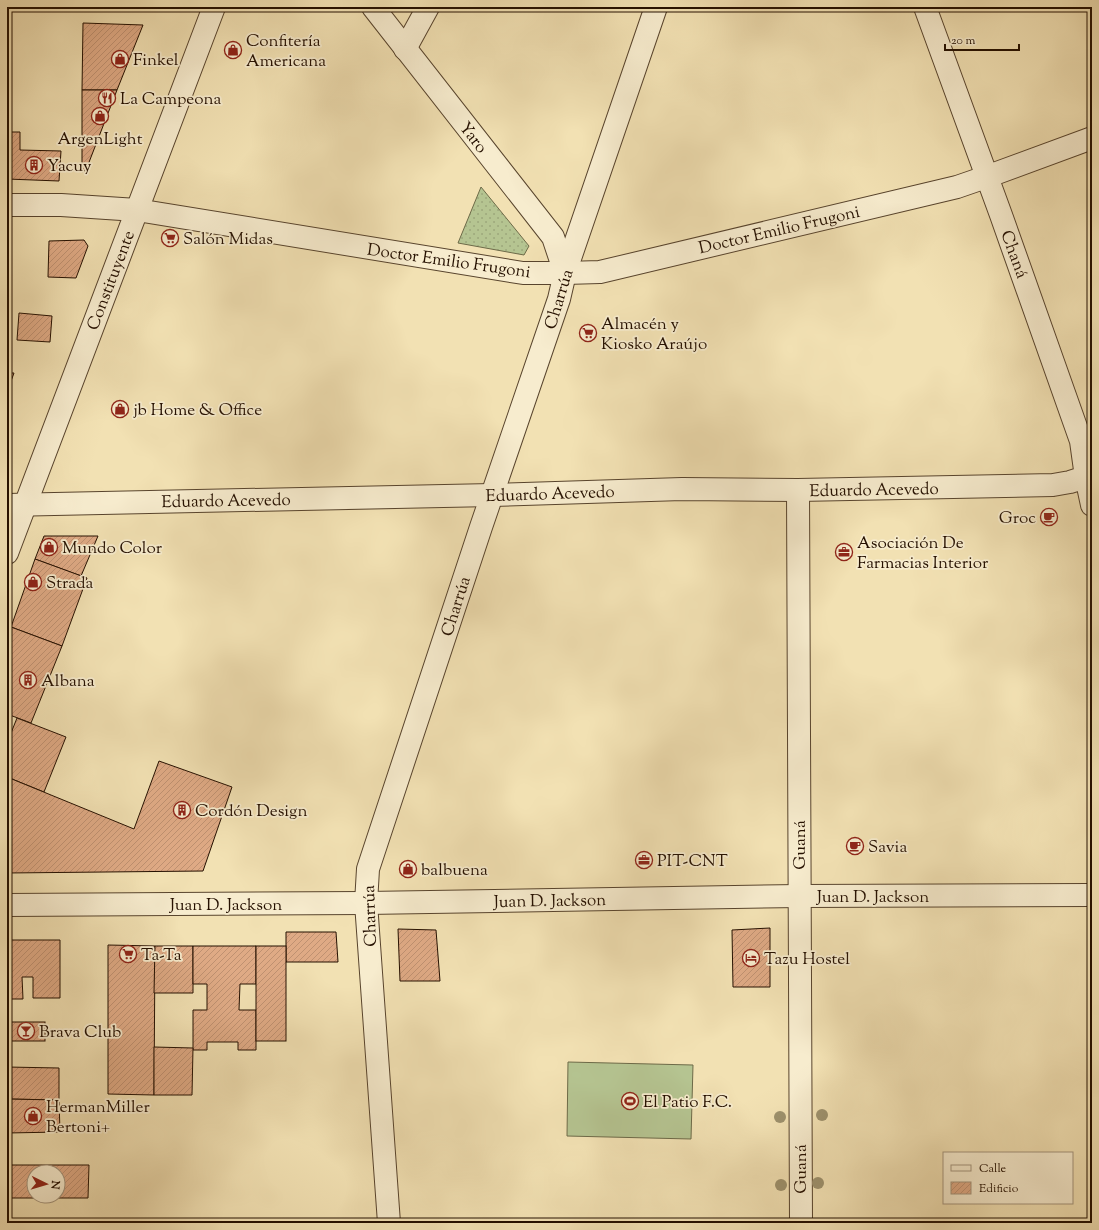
<svg xmlns="http://www.w3.org/2000/svg" width="1099" height="1230" viewBox="0 0 1099 1230" font-family="'Sorts Mill Goudy',serif">
  <defs>
    <pattern id="grass-dots" width="8" height="8" patternUnits="userSpaceOnUse"><rect width="8" height="8" fill="#b5c491"/><path d="M2 2h.1M6 6h.1" fill="none" stroke="#9ca77b" stroke-width="1.8" stroke-linecap="round"/></pattern>
    <pattern id="building-hatch" width="6" height="6" patternUnits="userSpaceOnUse"><rect width="6" height="6" fill="#dfaa85"/><path d="M-1 1l2-2M0 6l6-6M5 7l2-2" fill="none" stroke="#bf9171"/></pattern>
  </defs>
  <rect width="100%" height="100%" fill="#f2e1b3"/>
  <filter id="stains"><feTurbulence type="fractalNoise" baseFrequency=".005" numOctaves="4"/><feColorMatrix values="0 0 0 0 .2 0 0 0 0 .09 0 0 0 0 .02 0 0 0 .5 -.17"/></filter>
  <radialGradient id="worn" r=".72"><stop offset=".6" stop-color="#630" stop-opacity="0"/><stop offset="1" stop-color="#630" stop-opacity=".3"/></radialGradient>
  <polygon fill="url(#grass-dots)" stroke="#6d6a48" points="481,187 529,246 524,255 458,243"/>
  <polygon fill="#b5c491" stroke="#6d6a48" points="568,1062 693,1065 691,1139 567,1136"/>
  <g fill="url(#building-hatch)" stroke="#251000" fill-rule="evenodd">
    <polygon points="83,23 143,25 117,90 82,90"/>
    <polygon points="82,90 117,90 86,170 82,172"/>
    <polygon points="7,132 20,132 20,150 61,151 59,181 7,179"/>
    <polygon points="84,240 88,246 76,278 48,277 49,241"/>
    <polygon points="19,313 52,316 50,342 17,340"/>
    <polygon points="7,373 14,373 7,392"/>
    <polygon points="44,536 98,536 81,576 35,559"/>
    <polygon points="35,559 87,578 62,646 11,627"/>
    <polygon points="11,627 62,646 31,723 7,714 7,637"/>
    <polygon points="17,718 66,737 44,792 7,777 7,743"/>
    <polygon points="159,761 232,787 203,871 7,873 7,777 134,829"/>
    <polygon points="770,928 770,987 733,987 732,930"/>
    <polygon points="398,929 436,930 440,981 400,981"/>
    <polygon points="286,932 336,932 338,962 286,962"/>
    <polygon points="7,940 60,940 60,998 33,998 33,977 22,977 23,999 7,999"/>
    <polygon points="108,945 155,946 154,1095 108,1094"/>
    <polygon points="155,946 193,946 193,993 154,993"/>
    <polygon points="193,946 256,946 256,984 240,984 239,1010 256,1010 256,1050 238,1050 238,1042 207,1042 207,1050 193,1050 193,1010 207,1010 207,984 193,984"/>
    <rect x="256" y="946" width="30" height="95"/>
    <rect x="7" y="1022" width="38" height="19"/>
    <polygon points="154,1047 193,1048 192,1095 154,1095"/>
    <polygon points="7,1067 59,1068 59,1100 7,1099"/>
    <polygon points="7,1099 59,1100 60,1132 7,1133"/>
    <path d="M7 1165H89L88 1198H7ZM34 1172H58V1196H34Z"/>
  </g>
  <g fill="none" stroke-linecap="round" stroke-linejoin="round">
    <g stroke="#58442d" stroke-width="24">
      <g id="minor">
        <polyline points="373,7 553,237 565,273"/>
        <polyline points="925,7 1001,215 1081,441 1086,477 1092,505"/>
        <polyline points="405,49 428,7"/>
        <polyline points="7,205 61,205 137,210 523,273 565,273 600,272 957,187 986,177 1092,138"/>
        <polyline points="798,490 801,1223"/>
        <polyline points="7,505 492,495 682,489 798,490 1053,485 1070,482 1092,475"/>
        <polyline points="7,553 214,7"/>
        <polyline points="7,905 366,903 800,896 1092,895"/>
        <polyline points="389,1223 366,903 368,869 481,527 559,299 565,273 656,7"/>
      </g>
    </g>
    <use href="#minor" stroke="#f7ecce" stroke-width="22"/>
  </g>
  <g fill="#9d916d">
    <circle cx="822" cy="1115" r="6"/>
    <circle cx="780" cy="1117" r="6"/>
    <circle cx="818" cy="1183" r="6"/>
    <circle cx="781" cy="1185" r="6"/>
  </g>
  <defs>
    <g id="shop-ring" transform="scale(0.9)"><circle r="9.5" fill="#f7ecce" stroke="#8f2418" stroke-width="1.5"/><path d="M-5-2.5h2.3a2.7 3.5 0 0 1 5.4 0H5L5.5 6h-11ZM-1.5-2.5h3a1.5 2.3 0 0 0-3 0Z" fill="#8f2418"/></g>
    <g id="restaurant-ring" transform="scale(0.9)"><circle r="9.5" fill="#f7ecce" stroke="#8f2418" stroke-width="1.5"/><path d="M-5-6h1v4h1v-4h1v4h1v-4h1v5L-1.5 .5V6h-2V.5L-5-1ZM5-6V6H3V1.5H1.5Q1.5-4 5-6Z" fill="#8f2418"/></g>
    <g id="building-ring" transform="scale(0.9)"><circle r="9.5" fill="#f7ecce" stroke="#8f2418" stroke-width="1.5"/><path d="M-4-6H4V6H1V3H-1V6H-4ZM-2.5-4.3h1.7v1.8h-1.7ZM.8-4.3h1.7v1.8H.8ZM-2.5-1h1.7V.8h-1.7ZM.8-1h1.7V.8H.8Z" fill="#8f2418"/></g>
    <g id="supermarket-ring" transform="scale(0.9)"><circle r="9.5" fill="#f7ecce" stroke="#8f2418" stroke-width="1.5"/><path d="M-6-5.5h2.5l.6 2H6L4.5 2H-2.5L-4.4-4H-6ZM-1.5 3.2a1.3 1.3 0 1 0 .1 0ZM3 3.2a1.3 1.3 0 1 0 .1 0Z" fill="#8f2418"/></g>
    <g id="cafe-ring" transform="scale(0.9)"><circle r="9.5" fill="#f7ecce" stroke="#8f2418" stroke-width="1.5"/><path d="M-5.5-4.5H6V0H3Q3 3.5 0 3.5H-2.5Q-5.5 3.5-5.5 0ZM3-3.2v2h1.7v-2ZM-6 4.5H4V6H-6Z" fill="#8f2418"/></g>
    <g id="office-ring" transform="scale(0.9)"><circle r="9.5" fill="#f7ecce" stroke="#8f2418" stroke-width="1.5"/><path d="M-6-3h4V-5.5h4V-3h4V5H-6ZM-1-4.5V-3h2v-1.5ZM-6 0V1H6V0Z" fill="#8f2418"/></g>
    <g id="hotel-ring" transform="scale(0.9)"><circle r="9.5" fill="#f7ecce" stroke="#8f2418" stroke-width="1.5"/><path d="M-6-4.5h1.5V1H6V5H4.5V3h-9V5H-6ZM-4 0a1.8 1.8 0 1 1 3.6 0ZM.5 0V-2.5h3Q6-2.5 6 0Z" fill="#8f2418"/></g>
    <g id="bar-ring" transform="scale(0.9)"><circle r="9.5" fill="#f7ecce" stroke="#8f2418" stroke-width="1.5"/><path d="M-6-5H6L.8 .8V4.5H3.5V6h-7V4.5H-.8V.8Z" fill="#8f2418"/></g>
    <g id="stadium-ring" transform="scale(0.9)"><circle r="9.5" fill="#f7ecce" stroke="#8f2418" stroke-width="1.5"/><path d="M0-5a6.5 5 0 1 0 0 10a6.5 5 0 1 0 0-10ZM-3.5-1.8h7v3.6h-7Z" fill="#8f2418"/></g>
  </defs>
  <g fill-rule="evenodd">
    <use href="#shop-ring" x="233" y="50"/>
    <use href="#shop-ring" x="120" y="59"/>
    <use href="#restaurant-ring" x="107" y="98"/>
    <use href="#shop-ring" x="100" y="116"/>
    <use href="#building-ring" x="34" y="165"/>
    <use href="#supermarket-ring" x="170" y="238"/>
    <use href="#supermarket-ring" x="588" y="333"/>
    <use href="#shop-ring" x="120" y="409"/>
    <use href="#cafe-ring" x="1049" y="517"/>
    <use href="#shop-ring" x="49" y="547"/>
    <use href="#office-ring" x="844" y="552"/>
    <use href="#shop-ring" x="33" y="582"/>
    <use href="#building-ring" x="28" y="680"/>
    <use href="#building-ring" x="182" y="810"/>
    <use href="#cafe-ring" x="855" y="846"/>
    <use href="#office-ring" x="644" y="860"/>
    <use href="#shop-ring" x="408" y="869"/>
    <use href="#supermarket-ring" x="128" y="954"/>
    <use href="#hotel-ring" x="751" y="958"/>
    <use href="#bar-ring" x="26" y="1031"/>
    <use href="#stadium-ring" x="630" y="1101"/>
    <use href="#shop-ring" x="33" y="1116"/>
  </g>
  <g text-anchor="middle" stroke-width="3.5" stroke-linejoin="round" paint-order="stroke">
    <g font-size="17" fill="#251000" stroke="#f7ecce" text-anchor="start">
      <text x="246" y="46">Confitería<tspan x="246" dy="20">Americana</tspan></text>
      <text x="133" y="65">Finkel</text>
      <text x="120" y="104">La Campeona</text>
      <text x="100" y="144" text-anchor="middle">ArgenLight</text>
      <text x="47" y="171">Yacuy</text>
      <text x="183" y="244">Salón Midas</text>
      <text x="601" y="329">Almacén y<tspan x="601" dy="20">Kiosko Araújo</tspan></text>
      <text x="133" y="415">jb Home &amp; Office</text>
      <text x="1036" y="523" text-anchor="end">Groc</text>
      <text x="857" y="548">Asociación De<tspan x="857" dy="20">Farmacias Interior</tspan></text>
      <text x="62" y="553">Mundo Color</text>
      <text x="46" y="588">Strada</text>
      <text x="41" y="686">Albana</text>
      <text x="195" y="816">Cordón Design</text>
      <text x="868" y="852">Savia</text>
      <text x="657" y="866">PIT-CNT</text>
      <text x="421" y="875">balbuena</text>
      <text x="141" y="960">Ta-Ta</text>
      <text x="764" y="964">Tazu Hostel</text>
      <text x="39" y="1037">Brava Club</text>
      <text x="643" y="1107">El Patio F.C.</text>
      <text x="46" y="1112">HermanMiller<tspan x="46" dy="20">Bertoni+</tspan></text>
    </g>
    <g font-size="17" fill="#251000" stroke="#f7ecce">
      <text transform="translate(474 137) rotate(52)" y="6">Yaro</text>
      <text transform="translate(779 229) rotate(-13)" y="6">Doctor Emilio Frugoni</text>
      <text transform="translate(1015 254) rotate(70)" y="6">Chaná</text>
      <text transform="translate(449 260) rotate(8)" y="6">Doctor Emilio Frugoni</text>
      <text transform="translate(110 280) rotate(-69)" y="6">Constituyente</text>
      <text transform="translate(558 299) rotate(-73)" y="6">Charrúa</text>
      <text transform="translate(874 489) rotate(-1)" y="6">Eduardo Acevedo</text>
      <text transform="translate(550 493) rotate(-2)" y="6">Eduardo Acevedo</text>
      <text transform="translate(226 500) rotate(-1)" y="6">Eduardo Acevedo</text>
      <text transform="translate(455 606) rotate(-72)" y="6">Charrúa</text>
      <text transform="translate(799 845) rotate(-90)" y="6">Guaná</text>
      <text x="873" y="902">Juan D. Jackson</text>
      <text transform="translate(550 900) rotate(-1)" y="6">Juan D. Jackson</text>
      <text x="226" y="910">Juan D. Jackson</text>
      <text transform="translate(369 916) rotate(-92)" y="6">Charrúa</text>
      <text transform="translate(800 1169) rotate(-90)" y="6">Guaná</text>
    </g>
  </g>
  <rect width="1099" height="1230" fill="none" stroke="#f2e1b3" stroke-width="24"/>
  <rect x="8" y="8" width="1083" height="1214" fill="none" stroke="#251000" stroke-width="2"/>
  <rect x="12" y="12" width="1075" height="1206" fill="none" stroke="#251000"/>
  <rect x="943" y="1152" width="130" height="52" fill="#f7ecce" stroke="#a3947c"/>
  <rect x="951" y="1165" width="20" height="6" fill="#f7ecce" stroke="#a3947c"/>
  <text x="979" y="1172" font-size="12" fill="#251000">Calle</text>
  <rect x="951" y="1182" width="20" height="12" fill="url(#building-hatch)" stroke="#a3947c"/>
  <text x="979" y="1192" font-size="12" fill="#251000">Edificio</text>
  <g transform="translate(46 1184) rotate(95)"><circle r="19" fill="#f7ecce" stroke="#a3947c"/>
  <path d="M0-3L7 15L0 10L-7 15Z" fill="#8f2418"/>
  <text y="-6" font-size="11" font-weight="bold" text-anchor="middle" fill="#251000">N</text>
  </g>
  <path d="M945 44v6h74v-6" fill="none" stroke="#251000" stroke-width="2"/>
  <text x="951" y="44" font-size="12" fill="#251000" stroke="#f7ecce" stroke-width="3" paint-order="stroke">20 m</text>
  <rect width="100%" height="100%" filter="url(#stains)"/>
  <rect width="100%" height="100%" fill="url(#worn)"/>
</svg>
